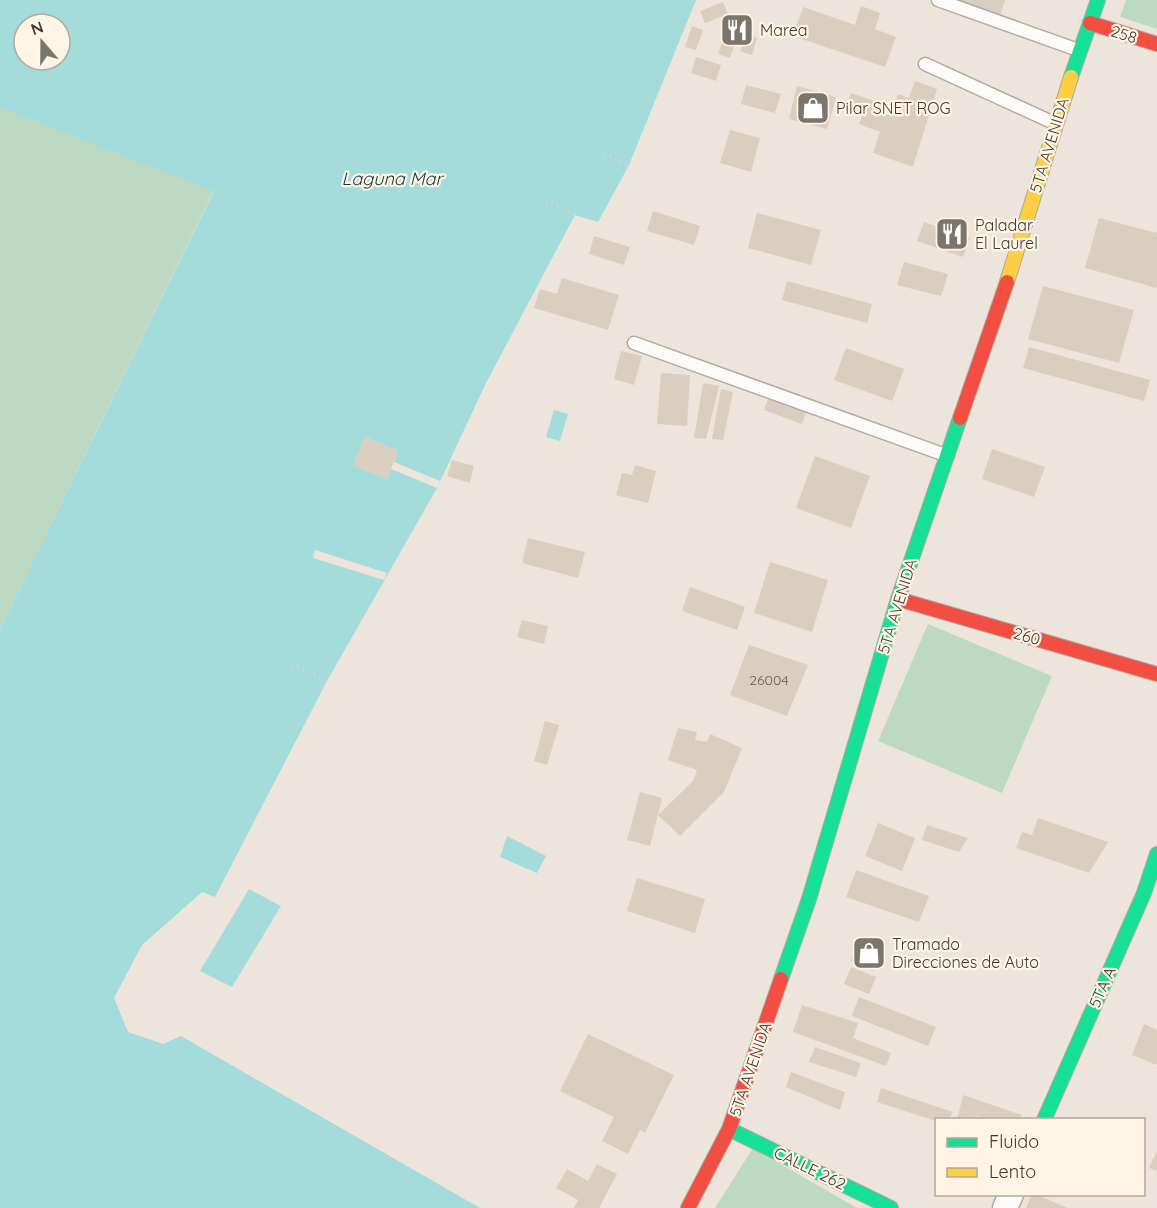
<svg xmlns="http://www.w3.org/2000/svg" width="1157" height="1208" viewBox="0 0 1157 1208" font-family="Quicksand,sans-serif">
  <rect width="100%" height="100%" fill="#ede5db"/>
  <g fill="#bed9c2">
    <polygon points="1126,0 1157,0 1157,29 1120,17"/>
    <polygon points="0,108 214,190 0,629"/>
    <polygon points="928,624 1052,676 1002,793 878,741"/>
    <polygon points="753,1148 857,1208 715,1208"/>
  </g>
  <g fill="#a3dcda" fill-rule="evenodd">
    <path d="M0 0H696L629 165 598 222 575 215 485 385 437 488 327 681 215 897 202 892 142 945 114 998 128 1032 163 1044 181 1036 480 1208H0V629L214 191 0 108ZM24 24H60V60H24Z"/>
    <polygon points="554,410 568,414 560,441 546,437"/>
    <polygon points="507,836 546,856 537,873 500,857"/>
    <polygon points="249,889 281,906 232,987 200,971"/>
  </g>
  <g fill="#ede5db">
    <polygon points="365,437 398,451 394,462 440,481 437,488 391,469 387,479 353,465"/>
    <polygon points="315,550 387,573 384,580 313,558"/>
  </g>
  <g fill="#dacec0">
    <polygon points="955,0 1005,0 1000,16"/>
    <polygon points="723,2 728,14 705,23 700,11"/>
    <polygon points="861,6 880,13 875,29 896,37 885,67 793,36 803,7 855,25"/>
    <polygon points="692,26 703,30 696,50 685,47"/>
    <polygon points="725,34 737,38 730,58 718,54"/>
    <polygon points="746,34 757,38 752,55 740,51"/>
    <polygon points="696,57 721,65 716,81 691,73"/>
    <polygon points="915,81 937,89 913,167 873,153 880,132 859,124 862,117 845,110 851,93 884,104 883,114 891,115 898,94 909,98"/>
    <polygon points="746,85 781,94 775,113 741,104"/>
    <polygon points="797,86 836,97 827,129 789,119"/>
    <polygon points="730,130 760,138 751,172 720,163"/>
    <polygon points="653,211 700,226 694,245 647,231"/>
    <polygon points="757,213 821,230 811,265 748,248"/>
    <polygon points="1099,218 1157,233 1157,288 1085,268"/>
    <polygon points="924,222 970,238 963,257 917,241"/>
    <polygon points="594,236 630,247 624,265 589,254"/>
    <polygon points="904,262 948,274 941,296 897,285"/>
    <polygon points="562,278 619,295 608,330 534,308 540,289 557,294"/>
    <polygon points="787,281 872,304 867,323 782,300"/>
    <polygon points="1043,286 1134,310 1119,363 1028,339"/>
    <polygon points="1029,347 1150,380 1144,401 1023,368"/>
    <polygon points="846,348 904,369 892,401 834,380"/>
    <polygon points="621,351 642,356 634,385 614,379"/>
    <polygon points="661,373 690,375 687,426 657,424"/>
    <polygon points="703,383 719,386 706,439 694,438"/>
    <polygon points="721,389 733,392 723,440 712,439"/>
    <polygon points="770,394 808,407 802,424 764,410"/>
    <polygon points="365,437 398,451 387,479 353,465"/>
    <polygon points="992,449 1045,467 1034,497 982,479"/>
    <polygon points="815,456 870,476 851,528 796,508"/>
    <polygon points="452,460 474,466 470,483 447,476"/>
    <polygon points="635,465 656,471 648,503 616,495 622,473 632,475"/>
    <polygon points="528,538 585,552 578,578 522,563"/>
    <polygon points="770,562 828,580 812,632 754,613"/>
    <polygon points="690,587 745,607 737,630 682,611"/>
    <polygon points="522,620 548,626 544,644 517,637"/>
    <polygon points="749,645 808,665 787,716 730,695"/>
    <polygon points="545,721 559,725 547,765 534,761"/>
    <polygon points="678,728 697,732 695,740 707,742 710,734 742,748 724,792 680,836 658,815 693,781 697,770 668,760"/>
    <polygon points="640,792 662,798 650,846 627,840"/>
    <polygon points="1038,818 1108,842 1089,873 1016,848 1022,832 1032,835"/>
    <polygon points="878,823 915,838 902,871 865,856"/>
    <polygon points="927,825 968,838 959,852 922,840"/>
    <polygon points="856,870 929,896 919,922 846,897"/>
    <polygon points="637,878 705,899 695,933 627,911"/>
    <polygon points="863,936 885,946 873,971 851,961"/>
    <polygon points="851,967 876,977 869,994 844,984"/>
    <polygon points="859,997 936,1027 928,1046 852,1016"/>
    <polygon points="802,1005 858,1023 853,1038 891,1053 886,1066 793,1032"/>
    <polygon points="1144,1024 1157,1030 1157,1065 1132,1055"/>
    <polygon points="588,1034 674,1075 645,1133 640,1130 628,1154 602,1141 614,1117 560,1091"/>
    <polygon points="815,1047 861,1063 856,1077 809,1062"/>
    <polygon points="791,1072 845,1092 840,1110 786,1087"/>
    <polygon points="881,1088 953,1112 948,1120 936,1121 877,1102"/>
    <polygon points="963,1095 1022,1115 1020,1120 987,1120 976,1116 974,1120 957,1120"/>
    <polygon points="1157,1151 1157,1171 1149,1168"/>
    <polygon points="597,1164 617,1174 599,1208 574,1208 578,1200 556,1188 567,1169 588,1181"/>
    <polygon points="1032,1194 1036,1194 1067,1208 1026,1208"/>
  </g>
  <g fill="none" stroke-linecap="round" stroke-linejoin="round">
    <g stroke="#b0aaa2" stroke-width="15">
      <g id="lane">
        <polyline points="938,0 1078,50"/>
        <polyline points="925,64 1054,123"/>
        <polyline points="634,343 948,456"/>
      </g>
    </g>
    <g stroke="#b0aaa2" stroke-width="27">
      <polyline id="street" points="1005,1208 1011,1194"/>
    </g>
    <g stroke="#b0aaa2" stroke-width="16">
      <g id="fast">
        <polyline points="1071,77 1098,0"/>
        <polyline points="781,979 809,899 898,599 960,418"/>
        <polyline points="1044,1120 1144,893 1157,854"/>
        <polyline points="729,1129 891,1208"/>
      </g>
    </g>
    <g stroke="#b0aaa2" stroke-width="16">
      <polyline id="slow" points="1007,282 1071,77"/>
    </g>
    <g stroke="#b0aaa2" stroke-width="16">
      <g id="jam">
        <polyline points="1090,23 1157,44"/>
        <polyline points="960,418 1007,282"/>
        <polyline points="898,599 1157,674"/>
        <polyline points="688,1208 729,1129 781,979"/>
      </g>
    </g>
    <g stroke="#d5d3d0" stroke-width="4" stroke-dasharray="1.5 4.5" stroke-linecap="butt">
      <polyline points="604,154 629,165"/>
      <polyline points="546,201 575,214"/>
      <polyline points="292,664 327,681"/>
    </g>
    <use href="#lane" stroke="#fcfbfa" stroke-width="12"/>
    <use href="#street" stroke="#fcfbfa" stroke-width="24"/>
    <use href="#fast" stroke="#16e098" stroke-width="14"/>
    <use href="#slow" stroke="#ffcf43" stroke-width="14"/>
    <use href="#jam" stroke="#f24e42" stroke-width="14"/>
  </g>
  <defs>
    <g id="restaurant-square" transform="scale(1.725)"><rect x="-9" y="-9" width="18" height="18" rx="4" fill="#7b756c" stroke="#fff4e5"/><path d="M-5-6h1v4h1v-4h1v4h1v-4h1v5L-1.5 .5V6h-2V.5L-5-1ZM5-6V6H3V1.5H1.5Q1.5-4 5-6Z" fill="#fff"/></g>
    <g id="shop-square" transform="scale(1.725)"><rect x="-9" y="-9" width="18" height="18" rx="4" fill="#7b756c" stroke="#fff4e5"/><path d="M-5-2.5h2.3a2.7 3.5 0 0 1 5.4 0H5L5.5 6h-11ZM-1.5-2.5h3a1.5 2.3 0 0 0-3 0Z" fill="#fff"/></g>
  </defs>
  <g fill-rule="evenodd">
    <use href="#restaurant-square" x="737" y="30"/>
    <use href="#shop-square" x="813" y="108"/>
    <use href="#restaurant-square" x="952" y="234"/>
    <use href="#shop-square" x="869" y="953"/>
  </g>
  <g text-anchor="middle" stroke-width="4.5" stroke-linejoin="round" paint-order="stroke">
    <g font-size="14" fill="#666056">
      <text x="769" y="685">26004</text>
    </g>
    <g font-size="16" fill="#3e3931" stroke="#fff4e5" text-anchor="start">
      <text x="760" y="36">Marea</text>
      <text x="836" y="114">Pilar SNET ROG</text>
      <text x="975" y="231">Paladar<tspan x="975" dy="18">El Laurel</tspan></text>
      <text x="892" y="950">Tramado<tspan x="892" dy="18">Direcciones de Auto</tspan></text>
    </g>
    <g font-size="16" fill="#3e3931" stroke="#fff4e5">
      <text transform="translate(1124 34) rotate(18)" y="6">258</text>
      <text transform="translate(1049 145) rotate(-73)" y="6">5TA AVENIDA</text>
      <text transform="translate(897 606) rotate(-73)" y="6">5TA AVENIDA</text>
      <text transform="translate(1027 636) rotate(16)" y="6">260</text>
      <text transform="translate(1102 987) rotate(-66)" y="6">5TA A</text>
      <text transform="translate(750 1069) rotate(-71)" y="6">5TA AVENIDA</text>
      <text transform="translate(810 1168) rotate(26)" y="6">CALLE 262</text>
    </g>
    <g font-size="18" font-style="italic" fill="#113b3b" stroke="#fff4e5">
      <text x="392" y="185">Laguna Mar</text>
    </g>
  </g>
  <rect x="935" y="1118" width="210" height="78" fill="#fff4e5" stroke="#b2a99d" stroke-width="1.5"/>
  <rect x="947" y="1138" width="30" height="9" fill="#16e098" stroke="#b2a99d" stroke-width="1.5"/>
  <text x="989" y="1148" font-size="18" fill="#3e3931">Fluido</text>
  <rect x="947" y="1168" width="30" height="9" fill="#ffcf43" stroke="#b2a99d" stroke-width="1.5"/>
  <text x="989" y="1178" font-size="18" fill="#3e3931">Lento</text>
  <g transform="translate(42 42) rotate(340)"><circle r="28" fill="#fff4e5" stroke="#b2a99d" stroke-width="1.5"/>
  <path d="M0-4.5L10 22L0 15L-10 22Z" fill="#7b756c"/>
  <text y="-9" font-size="16" font-weight="bold" text-anchor="middle" fill="#3e3931">N</text>
  </g>
</svg>
